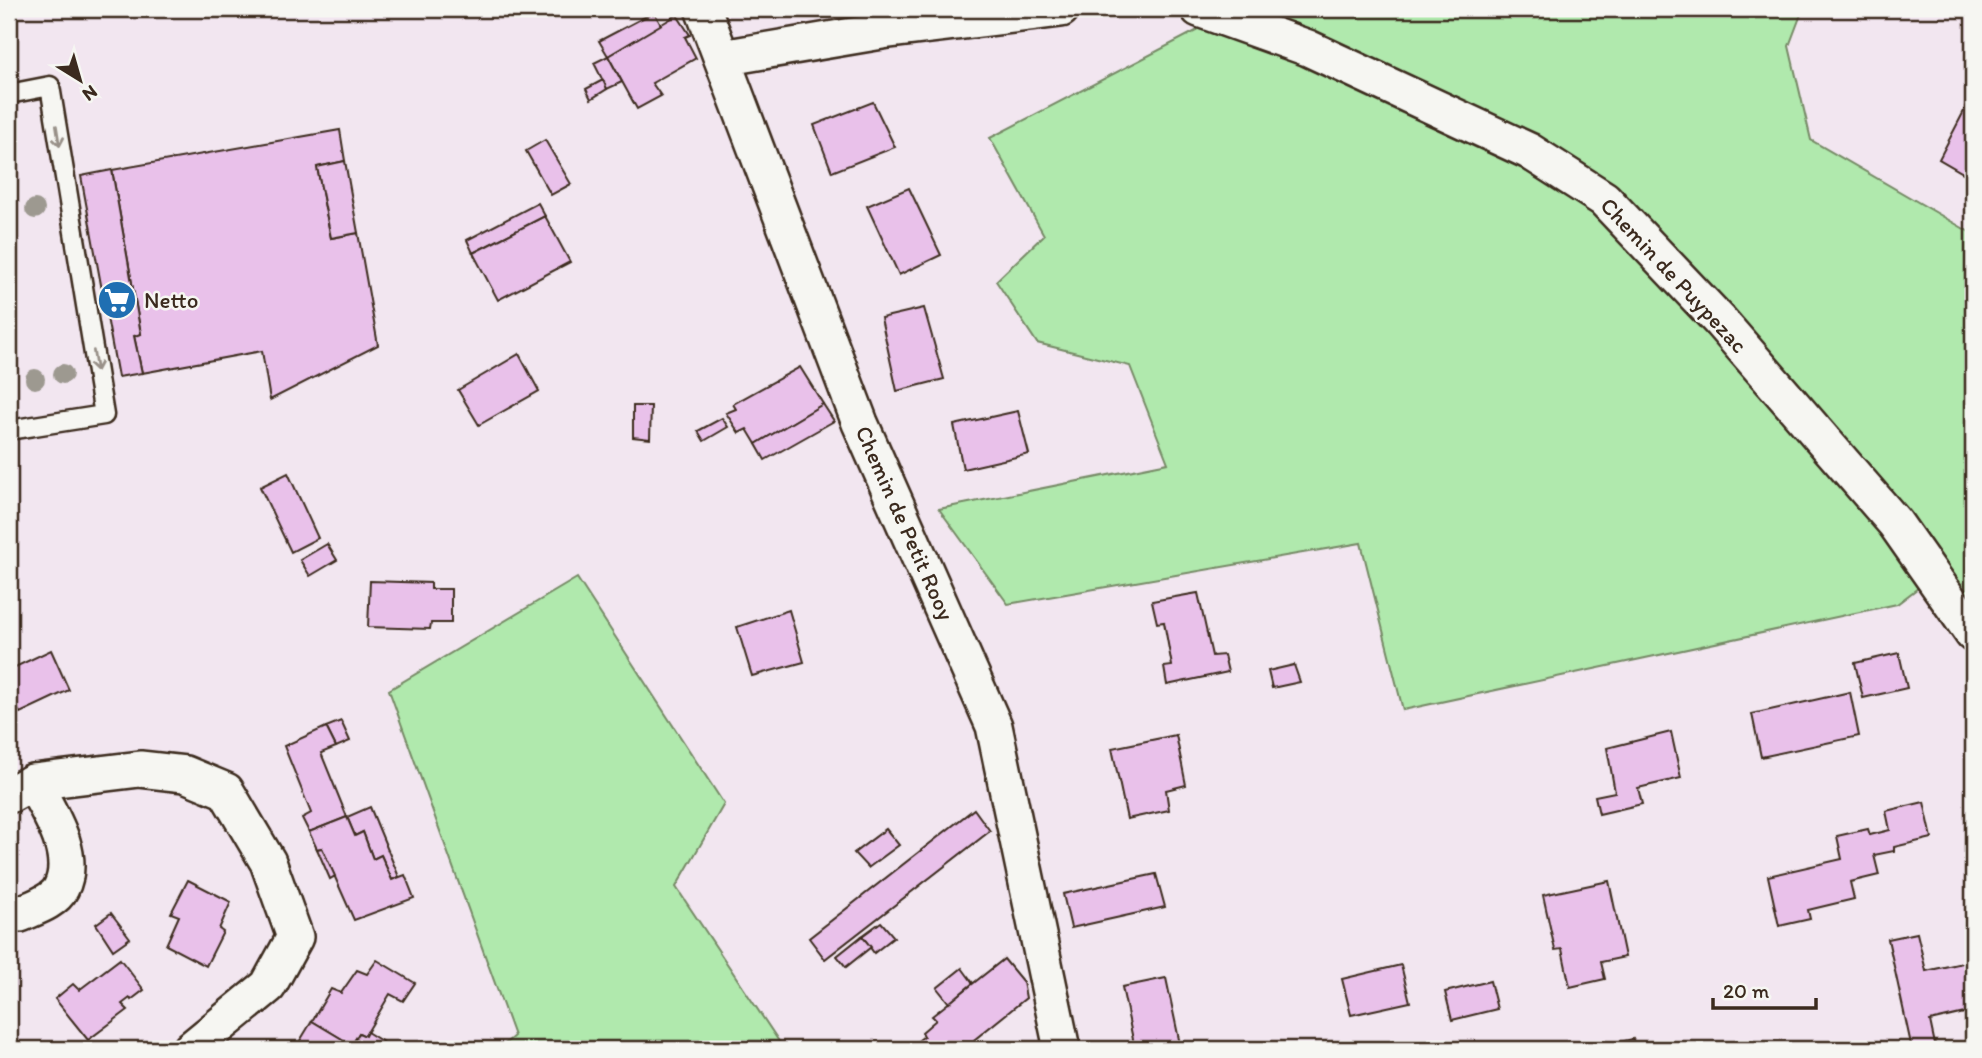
<svg xmlns="http://www.w3.org/2000/svg" width="1982" height="1058" viewBox="0 0 1982 1058" font-family="Itim,sans-serif">
  <rect width="100%" height="100%" fill="#f2e6f0"/>
  <filter id="ink" filterUnits="userSpaceOnUse"><feTurbulence type="fractalNoise" baseFrequency=".0143" numOctaves="2"/><feDisplacementMap in="SourceGraphic" scale="14" xChannelSelector="R" yChannelSelector="G"/><feConvolveMatrix kernelMatrix="1 2 1 2 8 2 1 2 1" color-interpolation-filters="sRGB"/></filter>
  <g filter="url(#ink)">
    <g fill="#b0e9ad" stroke="#768a66" stroke-width="2">
      <polygon points="1205,9 1803,9 1789,46 1811,140 1973,234 1973,606 1947,566 1897,604 1403,710 1361,543 1008,604 939,509 1168,463 1130,366 1037,343 996,281 1044,235 990,138 1196,31"/>
      <polygon points="577,578 724,804 676,887 784,1049 499,1049 514,1036 389,690"/>
    </g>
    <g fill="#e9c1ea" stroke="#3b2a1e" stroke-width="2">
      <polygon points="762,9 840,9 840,14 762,17"/>
      <polygon points="654,12 661,25 608,56 599,41"/>
      <polygon points="677,15 690,35 685,37 696,58 652,83 661,96 637,109 608,56"/>
      <polygon points="608,56 622,82 607,89 594,63"/>
      <polygon points="603,80 607,89 591,99 586,89"/>
      <polygon points="1973,94 1973,170 1970,177 1939,159"/>
      <polygon points="873,102 895,147 832,172 814,125"/>
      <polygon points="340,130 345,161 317,167 331,238 358,233 378,345 270,400 262,351 142,373 134,336 141,334 112,170"/>
      <polygon points="545,140 571,184 551,195 526,151"/>
      <polygon points="345,161 358,233 331,238 317,167"/>
      <polygon points="112,170 141,334 134,336 142,373 118,377 81,176"/>
      <polygon points="909,188 941,255 899,275 867,206"/>
      <polygon points="538,203 545,216 473,253 467,240"/>
      <polygon points="545,216 570,262 498,300 473,253"/>
      <polygon points="924,308 944,379 897,391 881,318"/>
      <polygon points="519,354 539,391 479,425 458,390"/>
      <polygon points="800,367 823,404 756,444 747,429 739,433 726,413 736,409 733,404"/>
      <polygon points="823,404 834,421 765,460 756,444"/>
      <polygon points="633,406 651,406 650,439 633,437"/>
      <polygon points="1018,411 1029,454 963,469 954,425"/>
      <polygon points="722,418 728,427 704,441 698,431"/>
      <polygon points="288,473 318,538 291,552 260,487"/>
      <polygon points="327,544 337,560 310,576 300,560"/>
      <polygon points="370,581 431,583 431,589 451,589 451,623 431,623 430,629 368,627"/>
      <polygon points="1198,593 1212,656 1224,655 1228,672 1167,685 1164,667 1172,666 1164,622 1157,623 1152,601"/>
      <polygon points="789,610 804,662 752,676 737,627"/>
      <polygon points="51,650 69,690 20,713 15,704 9,707 9,666 11,669"/>
      <polygon points="1899,653 1907,688 1863,698 1855,663"/>
      <polygon points="1294,665 1300,682 1272,688 1268,671"/>
      <polygon points="1850,692 1859,736 1761,757 1752,714"/>
      <polygon points="341,721 350,741 336,747 326,727"/>
      <polygon points="326,727 336,747 321,753 347,817 309,832 302,818 311,813 284,746"/>
      <polygon points="1671,732 1681,778 1638,788 1642,804 1599,814 1595,796 1615,792 1607,748"/>
      <polygon points="1176,735 1186,785 1166,790 1169,810 1127,819 1112,748"/>
      <polygon points="1924,802 1932,838 1894,847 1894,851 1874,855 1879,875 1850,882 1854,899 1808,910 1810,919 1779,926 1768,876 1842,859 1837,836 1868,829 1870,835 1890,830 1886,811"/>
      <polygon points="370,807 399,877 392,880 381,855 373,859 363,832 355,836 347,817"/>
      <polygon points="974,809 990,831 825,959 809,938"/>
      <polygon points="347,817 355,836 363,832 373,859 381,855 392,880 405,875 414,898 354,920 322,848 317,849 309,832"/>
      <polygon points="886,829 899,845 868,868 854,853"/>
      <polygon points="322,848 335,876 330,879 317,849"/>
      <polygon points="1156,874 1165,907 1071,928 1063,894"/>
      <polygon points="188,880 231,902 219,929 223,932 206,966 166,945 179,916 171,913"/>
      <polygon points="1609,881 1625,957 1601,962 1605,979 1570,987 1562,949 1555,950 1543,895"/>
      <polygon points="111,913 130,938 113,950 96,924"/>
      <polygon points="881,922 894,937 874,953 862,936"/>
      <polygon points="1917,933 1926,971 1967,962 1973,990 1973,1011 1930,1021 1936,1049 1912,1049 1888,939"/>
      <polygon points="862,936 871,947 846,967 837,956"/>
      <polygon points="120,959 144,990 131,1000 130,998 122,1004 128,1010 88,1040 55,999 73,984 79,990"/>
      <polygon points="1004,959 1023,982 1026,998 974,1040 981,1049 908,1049 924,1036 922,1032 936,1020 932,1016"/>
      <polygon points="377,960 415,983 403,1001 390,994 365,1036 359,1033 352,1045 312,1021 331,989 341,993 357,970 367,974"/>
      <polygon points="1401,965 1410,1002 1351,1015 1342,979"/>
      <polygon points="962,968 973,983 949,1003 937,988"/>
      <polygon points="1166,978 1181,1049 1135,1049 1122,987"/>
      <polygon points="1490,981 1497,1009 1452,1020 1445,992"/>
      <polygon points="312,1021 352,1045 349,1049 295,1049"/>
      <polygon points="367,1032 383,1042 378,1049 359,1049 352,1045 359,1033 365,1036"/>
      <polygon points="1633,1039 1636,1049 1594,1049 1594,1048"/>
    </g>
    <g fill="none" stroke-linecap="round" stroke-linejoin="round">
      <g stroke="#3b2a1e" stroke-width="23">
        <polyline id="lane" points="9,94 50,86 104,415 9,430"/>
      </g>
      <g stroke="#3b2a1e" stroke-width="40">
        <g id="street">
          <polyline points="703,9 860,423 994,726 1062,1049"/>
          <polyline points="1199,9 1308,48 1529,151 1604,199 1719,320 1895,523 1973,634"/>
          <polyline points="722,58 882,31 1061,9"/>
          <polyline points="9,795 33,782 140,769 185,774 226,791 268,862 295,937 268,986 191,1049"/>
          <path d="M9 910 20 914C33 908 54 902 61 888 78 854 48 811 33 782"/>
        </g>
      </g>
      <use href="#lane" stroke="#f6f6f2" stroke-width="18"/>
      <use href="#street" stroke="#f6f6f2" stroke-width="35"/>
    </g>
    <g fill="#9d9990">
      <circle cx="35" cy="209" r="10"/>
      <circle cx="63" cy="374" r="10"/>
      <circle cx="35" cy="379" r="10"/>
    </g>
    <defs><path id="oneway-shaft" d="M-6 0H5M1.5-3L5.5 0L1.5 3" fill="none" stroke-width="1.6" stroke-linecap="round" stroke-linejoin="round" transform="scale(1.75)"/></defs>
    <g stroke="#989088">
      <use href="#oneway-shaft" transform="translate(58 136) rotate(81)"/>
      <use href="#oneway-shaft" transform="translate(95 361) rotate(81)"/>
    </g>
  </g>
  <defs>
    <g id="supermarket-disc" transform="scale(2.0125)"><circle r="9.5" fill="#1f6fb2" stroke="#f6f6f2"/><path d="M-6-5.5h2.5l.6 2H6L4.5 2H-2.5L-4.4-4H-6ZM-1.5 3.2a1.3 1.3 0 1 0 .1 0ZM3 3.2a1.3 1.3 0 1 0 .1 0Z" fill="#fff"/></g>
  </defs>
  <g fill-rule="evenodd">
    <use href="#supermarket-disc" x="117" y="300"/>
  </g>
  <g text-anchor="middle" stroke-width="5" stroke-linejoin="round" paint-order="stroke">
    <g font-size="23" fill="#3b2a1e" stroke="#f6f6f2">
      <text transform="translate(1674 275) rotate(47)" y="8">Chemin de Puypezac</text>
      <text transform="translate(905 523) rotate(66)" y="8">Chemin de Petit Rooy</text>
    </g>
    <g font-size="23" fill="#3b2a1e" stroke="#f6f6f2" text-anchor="start">
      <text x="144" y="308">Netto</text>
    </g>
  </g>
  <rect width="1982" height="1058" fill="none" stroke="#f6f6f2" stroke-width="35"/>
  <rect x="18" y="18" width="1947" height="1023" fill="none" stroke="#3b2a1e" stroke-width="2.5" filter="url(#ink)"/>
  <g transform="translate(80 80) rotate(143)" stroke="#f6f6f2" stroke-width="5" paint-order="stroke">
  <path d="M0-5L12 26L0 18L-12 26Z" fill="#3b2a1e"/>
  <text y="-10" font-size="19" font-weight="bold" text-anchor="middle" fill="#3b2a1e">N</text>
  </g>
  <path d="M1713 998v10h103v-10" fill="none" stroke="#3b2a1e" stroke-width="3.5"/>
  <text x="1723" y="998" font-size="21" fill="#3b2a1e" stroke="#f6f6f2" stroke-width="5" paint-order="stroke">20 m</text>
</svg>
